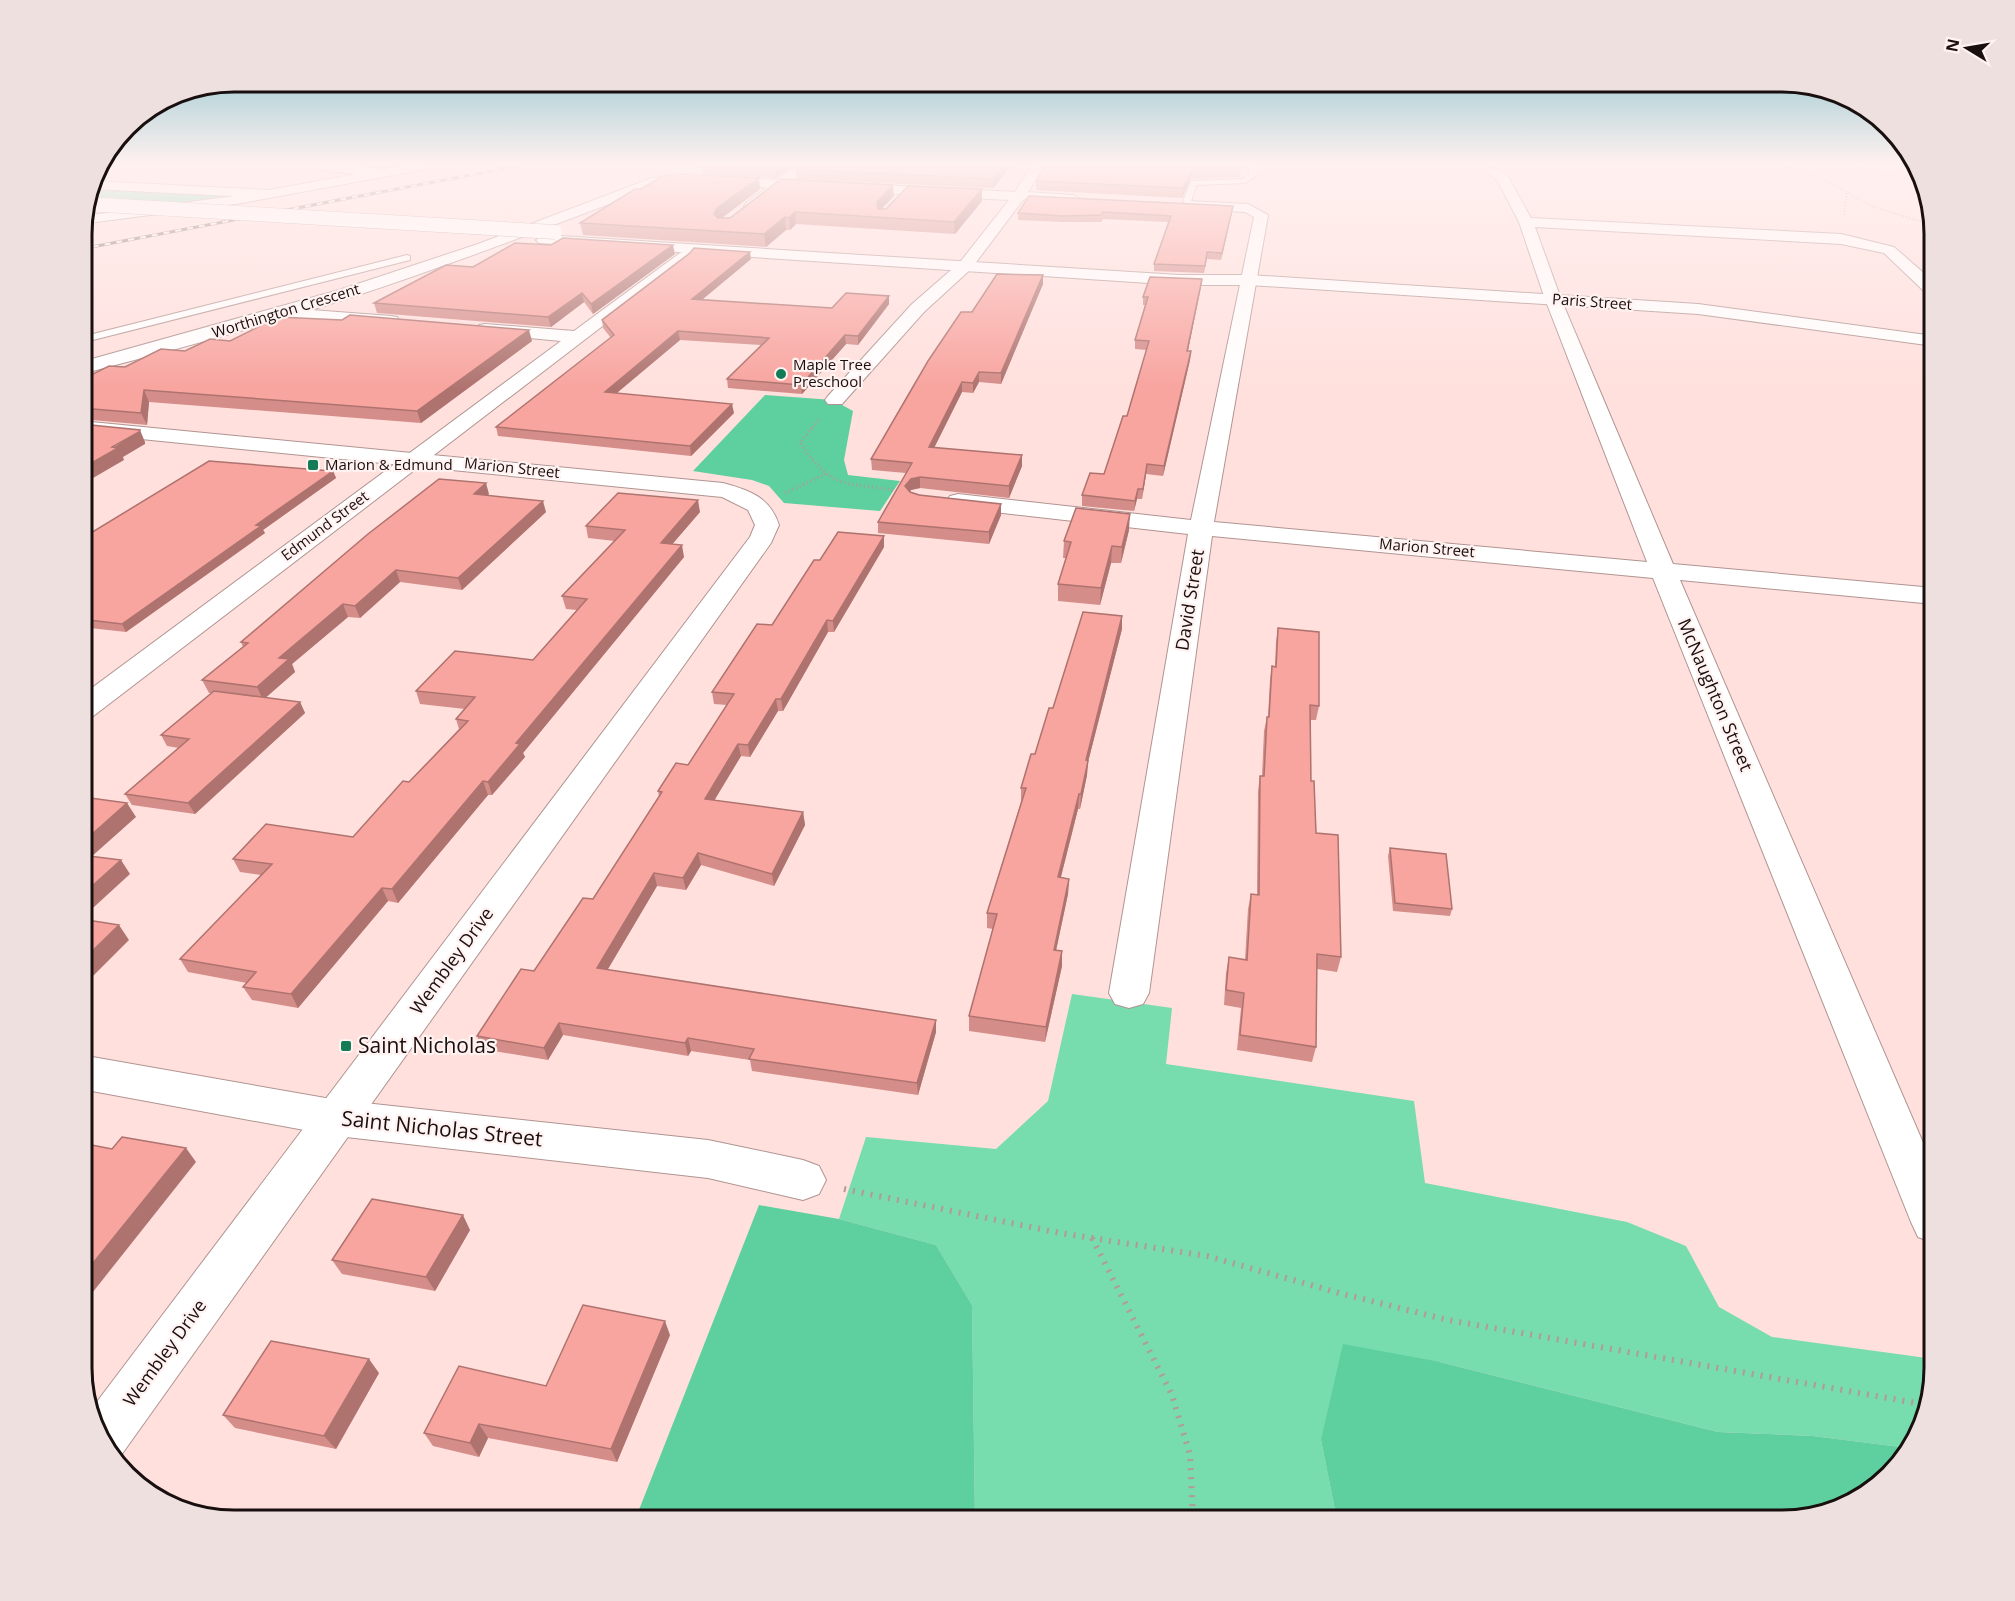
<svg xmlns="http://www.w3.org/2000/svg" width="2015" height="1601" viewBox="0 0 2015 1601" font-family="'Open Sans',sans-serif">
  <rect width="100%" height="100%" fill="#ffe0dd"/>
  <g fill="#77dcae">
    <polygon points="92,185 272,192 176,206 87,201"/>
    <polygon points="1072,994 1172,1008 1166,1064 1414,1101 1425,1183 1627,1222 1686,1246 1719,1307 1772,1337 1934,1359 1923,1426 1909,1448 1813,1436 1718,1432 1440,1362 1321,1440 1337,1520 975,1520 972,1305 936,1245 839,1219 866,1137 996,1149 1048,1101"/>
  </g>
  <g fill="#5ecf9e">
    <polygon points="765,395 833,400 853,411 844,460 848,475 900,481 880,511 784,503 769,486 752,480 693,471"/>
    <polygon points="759,1205 839,1219 936,1245 972,1305 975,1520 635,1520"/>
    <polygon points="1343,1344 1440,1362 1718,1432 1813,1436 1909,1448 1896,1468 1849,1504 1782,1520 1337,1520 1321,1440"/>
  </g>
  <g fill="none" stroke-linecap="round" stroke-linejoin="round">
    <g stroke="#b09491" stroke-width="2">
      <g id="service">
        <polygon points="1248,165 1256,165 1258,168 1257,175 1245,183 1197,185 1191,201 1195,205 1194,207 1188,207 1183,201 1191,181 1243,179 1249,174"/>
        <polygon points="407,255 410,256 410,260 81,343 81,337"/>
        <polygon points="1919,275 1934,276 1934,282 1916,280 1914,278"/>
      </g>
    </g>
    <g stroke="#b09491" stroke-width="2">
      <g id="minor">
        <path d="M317 165C334 165 376 163 387 173L381 177 323 170 319 169Z"/>
        <polygon points="797,165 811,165 756,209 746,209 744,206 746,203"/>
        <polygon points="1033,165 1045,165 1028,192 1073,195 1080,199 1078,202 1014,199 1012,196"/>
        <polygon points="1493,167 1507,175 1531,218 1841,234 1894,247 1934,282 1934,296 1928,295 1884,253 1841,244 1535,227 1561,299 1673,564 1934,588 1934,604 1680,580 1934,1168 1934,1243 1918,1237 1911,1222 1653,578 1212,536 1149,993 1143,1004 1129,1008 1115,1004 1109,993 1188,534 958,508 950,506 946,501 950,496 958,494 1191,520 1254,217 1245,212 1188,209 1181,205 1188,201 1248,204 1268,215 1214,522 1647,562 1545,299 1519,222 1497,180 1487,171"/>
        <polygon points="93,181 270,190 277,194 270,198 92,189"/>
        <polygon points="685,251 693,256 690,259 92,717 81,720 81,696 561,341 485,334 479,333 476,329 479,325 485,324 574,331 680,253"/>
        <polygon points="965,261 971,263 973,266 971,269 924,312 842,404 828,404 825,400 828,396 912,304 959,263"/>
        <polygon points="285,308 391,316 397,317 400,321 397,325 391,326 279,317 276,313 279,309"/>
        <polygon points="81,1055 337,1100 708,1140 803,1160 819,1166 826,1180 819,1194 803,1200 708,1178 337,1136 81,1089"/>
      </g>
    </g>
    <g stroke="#b09491" stroke-width="2">
      <g id="tertiary">
        <polygon points="406,165 432,165 426,169 242,203 81,224 83,216 242,195"/>
        <path d="M682 175 1019 192 1026 196 971 269 965 271 957 266 1009 200 682 183 659 185C557 224 456 263 352 297 263 326 172 351 81 374V362L339 290 478 244 652 178Z"/>
        <path d="M81 421 723 483C749 490 770 497 779 525L771 543 117 1461 97 1435 90 1411 750 537 755 525 748 510 722 497 81 433Z"/>
      </g>
    </g>
    <g stroke="#b09491" stroke-width="2">
      <polygon id="secondary" points="544,235 1179,275 1249,275 1698,304 1934,336 1934,346 1698,314 1249,285 1179,285 539,243 536,240"/>
    </g>
    <g stroke="#b29a98" stroke-width="1.5" stroke-dasharray="1 2" stroke-linecap="butt">
      <polyline points="1782,165 1824,180 1874,207 1932,225"/>
      <polyline points="1846,165 1922,183"/>
      <polyline points="1913,165 1918,166"/>
      <polyline points="1844,215 1847,193"/>
    </g>
    <polyline stroke="#b29a98" stroke-width="2" stroke-dasharray="1 2" stroke-linecap="butt" points="811,429 819,419"/>
    <g stroke="#b29a98" stroke-width="3" stroke-dasharray="1 3" stroke-linecap="butt">
      <path d="M812 428 800 443C836 495 848 480 901 492"/>
      <polyline points="785,493 828,473"/>
    </g>
    <g stroke="#b29a98" stroke-width="6" stroke-dasharray="2 7" stroke-linecap="butt">
      <polyline points="844,1189 1060,1233 1207,1256 1343,1294 1448,1320 1927,1405"/>
      <polyline points="1092,1238 1172,1395 1190,1455 1193,1520"/>
    </g>
    <use href="#service" fill="#fff" fill-rule="evenodd"/>
    <use href="#minor" fill="#fff" fill-rule="evenodd"/>
    <use href="#tertiary" fill="#fff" fill-rule="evenodd"/>
    <use href="#secondary" fill="#fff" fill-rule="evenodd"/>
    <g stroke="#85716f" stroke-width="3">
      <polyline id="rail" points="81,249 523,165"/>
    </g>
    <use href="#rail" stroke="#fff2f1" stroke-width="2" stroke-dasharray="6" stroke-linecap="butt"/>
    <g stroke="#b09491" stroke-width="15" stroke-linecap="butt">
      <polyline id="secondary-bridge" points="87,204 555,232"/>
    </g>
    <use href="#secondary-bridge" stroke="#fff" stroke-width="14"/>
  </g>
  <g fill="#d58d89">
    <polygon points="702,165 793,165 776,178 703,174"/>
    <polygon points="1012,165 993,188 797,179 796,169"/>
    <polygon points="1242,165 1240,177 1191,179 1182,198 1036,190 1036,181"/>
    <polygon points="760,189 722,218 894,196 882,209 982,189 982,201 955,234 796,224 790,230 786,230 766,247 583,235 580,223"/>
    <polygon points="1233,206 1221,260 1207,259 1204,273 1154,271 1154,264 1168,222 1103,219 1101,222 1062,222 1018,220 1018,213"/>
    <polygon points="675,254 593,314 584,302 551,327 377,313 374,303 473,267"/>
    <polygon points="751,259 702,300 832,308 889,296 889,304 858,345 846,344 802,394 728,388 727,379 761,345 680,340 617,393 734,413 691,456 498,436 496,427 611,338 603,328 602,320"/>
    <polygon points="1043,275 1043,284 1001,384 979,382 973,393 962,392 934,448 1022,455 1022,466 1009,498 920,488 911,490 910,492 1001,515 989,544 878,533 878,522 906,473 872,470 871,459 972,312"/>
    <polygon points="1202,279 1188,351 1191,351 1190,360 1163,476 1146,474 1142,499 1137,499 1134,511 1082,506 1082,495 1104,474 1127,416 1147,350 1135,349 1135,340 1145,305 1143,305 1143,297"/>
    <polygon points="230,341 532,341 421,423 149,402 147,425 81,419 81,380 125,367"/>
    <polygon points="333,471 336,478 263,530 265,533 126,632 81,627 81,539"/>
    <polygon points="489,494 488,495 546,512 462,590 400,582 360,618 348,617 292,664 295,672 265,698 300,702 305,713 195,814 132,805 125,794 179,748 167,746 161,735 212,693 209,693 202,680 243,647 241,642"/>
    <polygon points="700,512 672,544 684,557 523,753 525,757 492,795 488,795 398,903 388,901 298,1008 252,1000 243,987 247,983 188,972 180,959 261,875 240,872 233,859 353,837 409,782 459,729 456,719 465,709 420,704 416,691 533,660 577,610 566,609 562,596 615,541 588,538 586,526"/>
    <polygon points="1129,530 1121,563 1111,563 1100,605 1058,601 1058,584 1066,558 1063,558 1064,541"/>
    <polygon points="884,547 834,632 828,632 783,711 778,711 750,757 741,756 714,800 803,812 805,825 774,886 701,865 686,890 657,886 607,970 936,1020 936,1032 918,1095 752,1071 750,1060 691,1051 688,1056 563,1035 548,1060 482,1049 477,1036 534,971 593,899 659,797 658,791 688,765 727,705 714,704 712,692 772,625 820,560"/>
    <polygon points="1278,628 1319,706 1316,720 1311,720 1311,781 1316,833 1341,957 1337,972 1317,969 1316,1047 1312,1062 1237,1050 1241,1008 1224,1005 1226,973 1229,957 1245,960 1248,909 1251,894 1257,894 1258,791 1260,776 1262,776 1264,731 1267,717 1268,717 1270,680 1272,666 1275,667 1276,642"/>
    <polygon points="1122,629 1088,762 1087,775 1080,809 1078,809 1061,877 1069,879 1068,894 1056,950 1062,951 1062,966 1045,1042 969,1031 969,1016 993,929 987,928 987,913 1021,802 1021,788 1035,754 1053,708"/>
    <polygon points="1390,848 1452,909 1450,916 1393,911 1388,856"/>
    <polygon points="470,1230 435,1291 342,1274 332,1260"/>
    <polygon points="670,1335 617,1462 488,1438 479,1457 433,1446 424,1433 546,1386"/>
    <polygon points="379,1373 336,1449 235,1428 223,1415"/>
  </g>
  <g fill="#ae736f">
    <polygon points="780,165 793,165 776,178 775,168"/>
    <polygon points="1004,165 1012,165 993,188 993,179"/>
    <polygon points="1192,169 1191,179 1182,198 1183,188"/>
    <polygon points="759,178 760,189 719,220 714,214 717,208"/>
    <polygon points="893,185 894,196 877,213 877,202"/>
    <polygon points="982,189 982,201 955,234 954,222"/>
    <polygon points="1233,206 1232,213 1221,260 1222,253"/>
    <polygon points="795,212 796,224 790,230 789,218"/>
    <polygon points="785,217 786,230 766,247 764,234"/>
    <polygon points="673,245 675,254 593,314 591,304"/>
    <polygon points="750,252 751,259 693,307 692,299"/>
    <polygon points="1043,275 1043,284 1001,384 1001,373"/>
    <polygon points="1202,279 1201,287 1186,360 1187,351"/>
    <polygon points="582,293 584,302 551,327 548,317"/>
    <polygon points="889,296 889,304 858,345 858,336"/>
    <polygon points="529,330 532,341 421,423 417,411"/>
    <polygon points="678,331 680,340 607,401 605,392"/>
    <polygon points="845,335 846,344 802,394 801,385"/>
    <polygon points="1191,351 1190,360 1163,476 1164,466"/>
    <polygon points="979,372 979,382 973,393 973,383"/>
    <polygon points="962,382 962,392 929,458 929,447"/>
    <polygon points="144,390 149,402 147,425 141,413"/>
    <polygon points="732,404 734,413 691,456 690,446"/>
    <polygon points="140,430 145,442 145,444 123,457 124,460 81,485 81,469"/>
    <polygon points="1022,455 1022,466 1009,498 1009,486"/>
    <polygon points="1147,464 1146,474 1142,499 1143,489"/>
    <polygon points="333,471 336,478 263,530 265,533 126,632 122,624 256,525"/>
    <polygon points="920,477 920,488 911,490 906,497 905,486 911,479"/>
    <polygon points="486,483 489,494 477,505 474,494"/>
    <polygon points="1138,489 1137,499 1134,511 1135,501"/>
    <polygon points="698,500 700,512 663,555 661,543"/>
    <polygon points="543,501 546,512 462,590 458,578"/>
    <polygon points="1001,504 1001,515 989,544 989,532"/>
    <polygon points="1130,514 1129,530 1121,563 1122,547"/>
    <polygon points="884,536 884,547 834,632 833,621"/>
    <polygon points="682,545 684,557 523,753 525,757 492,795 488,782 516,743"/>
    <polygon points="1112,546 1111,563 1100,605 1101,588"/>
    <polygon points="396,570 400,582 360,618 355,606"/>
    <polygon points="343,604 348,617 292,664 295,672 263,700 257,687 279,658"/>
    <polygon points="1122,616 1122,629 1088,762 1087,775 1080,809 1081,794 1086,760"/>
    <polygon points="827,620 828,632 783,711 781,699"/>
    <polygon points="776,699 778,711 750,757 748,745"/>
    <polygon points="300,702 305,713 195,814 188,803"/>
    <polygon points="738,744 741,756 708,811 705,799"/>
    <polygon points="483,781 488,795 398,903 392,889"/>
    <polygon points="1079,794 1078,809 1057,892 1058,877"/>
    <polygon points="127,803 136,817 81,866 81,844"/>
    <polygon points="803,812 805,825 774,886 772,874"/>
    <polygon points="698,853 701,865 686,890 683,878"/>
    <polygon points="121,860 130,874 82,918 81,896"/>
    <polygon points="654,873 657,886 601,981 597,968"/>
    <polygon points="1069,879 1068,894 1053,965 1054,950"/>
    <polygon points="382,888 388,901 298,1008 291,994"/>
    <polygon points="119,925 129,940 81,988 81,962"/>
    <polygon points="1062,951 1062,966 1045,1042 1046,1027"/>
    <polygon points="936,1020 936,1032 918,1095 917,1083"/>
    <polygon points="559,1023 563,1035 548,1060 544,1048"/>
    <polygon points="688,1038 691,1051 688,1056 685,1043"/>
    <polygon points="186,1148 196,1162 81,1307 81,1278"/>
    <polygon points="463,1215 470,1230 435,1291 426,1277"/>
    <polygon points="665,1321 670,1335 617,1462 611,1449"/>
    <polygon points="369,1359 379,1373 336,1449 324,1436"/>
    <polygon points="479,1424 488,1438 479,1457 470,1443"/>
  </g>
  <g fill="#f8a49f" stroke="#ae736f" stroke-width="1.5">
    <polygon points="711,165 780,165 775,168"/>
    <polygon points="802,165 1004,165 993,179 796,169"/>
    <polygon points="1046,165 1242,165 1241,167 1192,169 1183,188 1036,181"/>
    <polygon points="680,174 759,178 717,208 714,214 718,218 730,218 781,179 893,185 877,202 878,209 886,209 908,186 982,189 954,222 795,212 789,218 785,217 764,234 580,223 635,189 641,189 663,176"/>
    <polygon points="1029,196 1233,206 1222,253 1207,252 1205,266 1154,264 1171,216 1103,212 1101,215 1062,216 1018,213"/>
    <polygon points="563,238 673,245 591,304 582,293 548,317 374,303 446,265 473,267 515,243 551,245"/>
    <polygon points="694,248 750,252 692,299 832,308 846,293 889,296 858,336 845,335 801,385 727,379 769,338 678,331 605,392 732,404 690,446 496,427 614,335 602,320 690,253"/>
    <polygon points="997,274 1043,275 1001,373 979,372 973,383 962,382 929,447 1022,455 1009,486 920,477 911,479 905,486 910,492 919,495 1001,504 989,532 878,522 912,463 871,459 928,361 961,312 972,312"/>
    <polygon points="1150,277 1202,279 1187,351 1191,351 1164,466 1147,464 1143,489 1138,489 1135,501 1082,495 1090,473 1104,474 1123,416 1127,416 1149,341 1135,340 1148,297 1143,297"/>
    <polygon points="350,315 529,330 417,411 144,390 141,413 81,408 81,380 109,366 125,367 161,349 185,351 210,339 230,341 278,317 342,320"/>
    <polygon points="81,424 140,430 139,432 112,447 118,448 81,469"/>
    <polygon points="209,461 333,471 256,525 261,526 122,624 81,619 81,539"/>
    <polygon points="439,479 486,483 474,494 543,501 458,578 396,570 355,606 343,604 279,658 289,659 257,687 202,680 248,643 241,642 368,534"/>
    <polygon points="618,493 698,500 661,543 682,545 516,743 520,744 488,782 483,781 392,889 382,888 291,994 243,987 256,972 180,959 272,864 233,859 266,824 353,837 403,781 409,782 468,721 456,719 475,697 416,691 455,651 533,660 587,599 562,596 625,530 586,526"/>
    <polygon points="1076,508 1130,514 1122,547 1112,546 1101,588 1058,584 1071,542 1064,541"/>
    <polygon points="838,532 884,536 833,621 827,620 781,699 776,699 748,745 738,744 705,799 803,812 772,874 698,853 683,878 654,873 597,968 936,1020 917,1083 749,1059 754,1049 688,1038 685,1043 559,1023 544,1048 477,1036 521,969 534,971 583,898 593,899 662,792 658,791 676,763 688,765 734,694 712,692 757,624 772,625 814,560 820,560"/>
    <polygon points="1083,612 1122,616 1086,760 1088,761 1081,794 1079,794 1058,877 1069,879 1054,950 1062,951 1046,1027 969,1016 997,914 987,913 1026,788 1021,788 1031,754 1035,754 1049,708 1053,708"/>
    <polygon points="1278,628 1319,632 1319,706 1310,705 1311,781 1314,781 1316,833 1338,835 1341,957 1317,954 1316,1047 1240,1035 1244,993 1226,990 1229,957 1247,960 1251,894 1259,895 1260,776 1264,776 1267,717 1269,717 1272,666 1276,667"/>
    <polygon points="214,691 300,702 188,803 125,794 189,739 161,735"/>
    <polygon points="83,797 127,803 81,844 81,799"/>
    <polygon points="1390,848 1446,854 1452,909 1395,903"/>
    <polygon points="81,855 121,860 81,896"/>
    <polygon points="81,919 119,925 81,962"/>
    <polygon points="122,1137 186,1148 81,1278 81,1143 112,1149"/>
    <polygon points="372,1199 463,1215 426,1277 332,1260"/>
    <polygon points="583,1305 665,1321 611,1449 479,1424 470,1443 424,1433 459,1366 546,1386"/>
    <polygon points="271,1341 369,1359 324,1436 223,1415"/>
  </g>
  <linearGradient id="sky" x2="0" y2="1"><stop stop-color="#66b5c1"/><stop offset="0.42" stop-color="#fff1f0"/><stop offset="1" stop-color="#fff1f0" stop-opacity="0"/></linearGradient>
  <rect width="2015" height="389" fill="url(#sky)"/>
  <g fill="#137c56" stroke="#fff2f1" stroke-width="2">
    <circle cx="781" cy="374" r="6"/>
    <rect x="307" y="459" width="12" height="12" rx="3"/>
    <rect x="340" y="1040" width="12" height="12" rx="3"/>
  </g>
  <g text-anchor="middle" stroke-width="4.5" stroke-linejoin="round" paint-order="stroke">
    <g font-size="15" fill="#190f0e" stroke="#fff2f1">
      <text transform="translate(1592 302) rotate(4)" y="5">Paris Street</text>
      <text transform="translate(286 311) rotate(-17)" y="5">Worthington Crescent</text>
      <text transform="translate(512 468) rotate(6)" y="5">Marion Street</text>
      <text transform="translate(325 526) rotate(-37)" y="5">Edmund Street</text>
      <text transform="translate(1427 548) rotate(5)" y="5">Marion Street</text>
    </g>
    <g font-size="15" fill="#190f0e" stroke="#fff2f1" text-anchor="start">
      <text x="793" y="370">Maple Tree<tspan x="793" dy="17">Preschool</tspan></text>
      <text x="325" y="470">Marion &amp; Edmund</text>
    </g>
    <g font-size="18" fill="#190f0e" stroke="#fff2f1">
      <text transform="translate(1190 600) rotate(-81)" y="6">David Street</text>
      <text transform="translate(1715 695) rotate(67)" y="6">McNaughton Street</text>
      <text transform="translate(452 961) rotate(-54)" y="6">Wembley Drive</text>
      <text transform="translate(165 1353) rotate(-54)" y="6">Wembley Drive</text>
    </g>
    <g font-size="21" fill="#190f0e" stroke="#fff2f1" text-anchor="start">
      <text x="358" y="1053">Saint Nicholas</text>
    </g>
    <g font-size="21" fill="#190f0e" stroke="#fff2f1">
      <text transform="translate(442 1129) rotate(6)" y="7">Saint Nicholas Street</text>
    </g>
  </g>
  <path d="M0 0H2015V1601H0ZM234 92H1782A142 142 0 0 1 1924 234V1368A142 142 0 0 1 1782 1510H234A142 142 0 0 1 92 1368V234A142 142 0 0 1 234 92Z" fill="#ede0df" fill-rule="evenodd"/>
  <path fill="none" stroke="#190f0e" stroke-width="3" d="M234 92H1782A142 142 0 0 1 1924 234V1368A142 142 0 0 1 1782 1510H234A142 142 0 0 1 92 1368V234A142 142 0 0 1 234 92Z"/>
  <g transform="translate(1967 48) rotate(281)" stroke="#fff2f1" stroke-width="4.5" paint-order="stroke">
  <path d="M0-4.5L10 22L0 15L-10 22Z" fill="#190f0e"/>
  <text y="-9" font-size="16" font-weight="bold" text-anchor="middle" fill="#190f0e">N</text>
  </g>
</svg>
